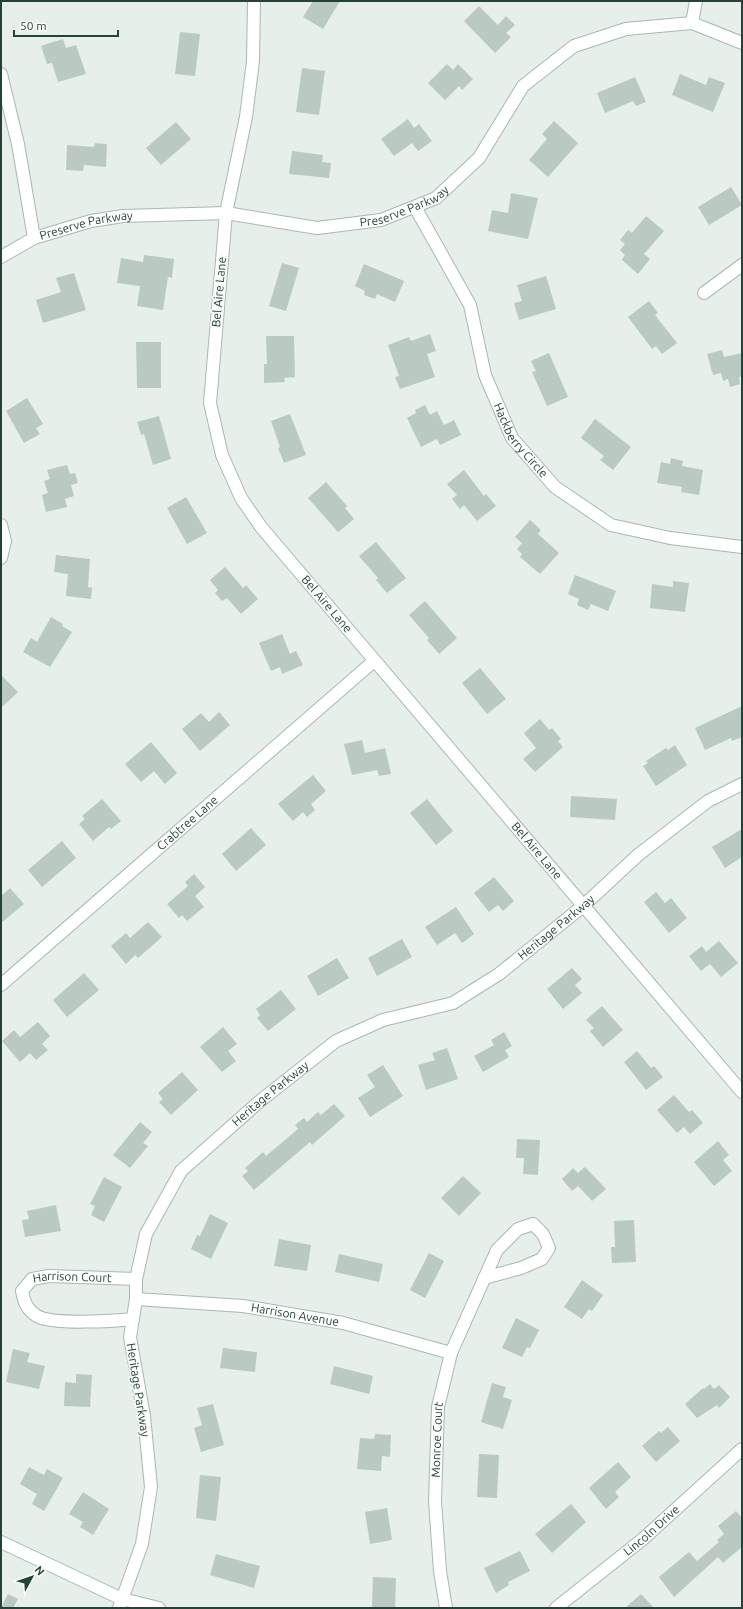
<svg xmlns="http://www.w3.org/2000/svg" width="743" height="1609" viewBox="0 0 743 1609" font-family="Ubuntu,sans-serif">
  <rect width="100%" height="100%" fill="#e6efea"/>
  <g fill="#bacac3">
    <polygon points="313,1 340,1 323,29 303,17"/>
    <polygon points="479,6 498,25 506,16 515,25 506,33 511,37 495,53 464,21"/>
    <polygon points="180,32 200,34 195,76 175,74"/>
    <polygon points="63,39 66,48 76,45 86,74 58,82 52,63 47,64 41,46"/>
    <polygon points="447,64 453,70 458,64 473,79 462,90 459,86 445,100 428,83"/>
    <polygon points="302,68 325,71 319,115 296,112"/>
    <polygon points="680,74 706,85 709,77 725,83 713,112 672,95"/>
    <polygon points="635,77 646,102 636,106 633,101 605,113 597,93"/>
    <polygon points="408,119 414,128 419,124 432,141 418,151 412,143 394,156 381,139"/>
    <polygon points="554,121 578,143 548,177 529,160 547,139 542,134"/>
    <polygon points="176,122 191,139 161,165 146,148"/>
    <polygon points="95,143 107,144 106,167 84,165 83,171 66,170 67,145 94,147"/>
    <polygon points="292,151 323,155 322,162 331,163 329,178 289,174"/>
    <polygon points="731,187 742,205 709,225 698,207"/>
    <polygon points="511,193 538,198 528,239 488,231 492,210 508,213"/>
    <polygon points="646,216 664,231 644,254 650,259 638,274 622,260 625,255 620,250 625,244 620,240 628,230 632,233"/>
    <polygon points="144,255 174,259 172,278 168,277 163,310 137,306 140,286 117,283 121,258 143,262"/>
    <polygon points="282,263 299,268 286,311 269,306"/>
    <polygon points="364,264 404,281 395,302 377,294 375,299 364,295 365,291 355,286"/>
    <polygon points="74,273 86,310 43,323 36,300 61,292 56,278"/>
    <polygon points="546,276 556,309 519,320 514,303 522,301 517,285"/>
    <polygon points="649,301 658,313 655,315 677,343 662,354 656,346 652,349 628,317"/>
    <polygon points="430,334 436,351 427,354 435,377 400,389 395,377 399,376 388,345 409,337 411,341"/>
    <polygon points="266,336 294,336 295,377 284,378 285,382 264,383 264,364 267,364"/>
    <polygon points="136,342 161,342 161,388 137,388"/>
    <polygon points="722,350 724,357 742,353 742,376 739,377 740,384 730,387 728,379 723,381 721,373 713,375 707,354"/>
    <polygon points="549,353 568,397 547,406 532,372 536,371 531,361"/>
    <polygon points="27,398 43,424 36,428 40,434 24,443 6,411"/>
    <polygon points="425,405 430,415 437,411 444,425 454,420 461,435 440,445 437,439 421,447 407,418 416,413 415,410"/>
    <polygon points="290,414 306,455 284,463 278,448 280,447 271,421"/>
    <polygon points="159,416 171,459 153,465 144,434 141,435 137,422"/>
    <polygon points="595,419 631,447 613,470 600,460 604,456 581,438"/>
    <polygon points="671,458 683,461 682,466 703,470 699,495 681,492 682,487 657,483 661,462 670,464"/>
    <polygon points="67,465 70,474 75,473 78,483 71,485 74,496 65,499 67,507 46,512 42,495 48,493 44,481 50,479 47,470"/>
    <polygon points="464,470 484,496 486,494 496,506 477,521 464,505 460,509 452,499 457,495 447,484"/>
    <polygon points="326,482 347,506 345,508 354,519 338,532 308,498"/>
    <polygon points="186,497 207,533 187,544 167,508"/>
    <polygon points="530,520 541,530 538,534 559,553 540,574 520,557 522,554 517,549 522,543 515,537"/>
    <polygon points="376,542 406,578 387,593 376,580 378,578 359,556"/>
    <polygon points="56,555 90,559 88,587 92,588 91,599 66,596 68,574 54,572"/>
    <polygon points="225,567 243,588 246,585 258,599 241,614 227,598 222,601 215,593 218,590 210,580"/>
    <polygon points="575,575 616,591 608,611 591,604 588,610 577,605 579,599 568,594"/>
    <polygon points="673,581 689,583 685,612 650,608 652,584 673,587"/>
    <polygon points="425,601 457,638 439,654 427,640 429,638 409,615"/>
    <polygon points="51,617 63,624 62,626 72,632 50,667 23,652 31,638 37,642"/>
    <polygon points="282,634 290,654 296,651 303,665 282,674 280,667 271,671 259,643"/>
    <polygon points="480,668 506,699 487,714 462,683"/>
    <polygon points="1,675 18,692 1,708"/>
    <polygon points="742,706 742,737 732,741 731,738 705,750 695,728"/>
    <polygon points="219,712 230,725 200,751 182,729 201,713 209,722"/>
    <polygon points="540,719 549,730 552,728 561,739 558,741 563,747 535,772 523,759 536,748 524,733"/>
    <polygon points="362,740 365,753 385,748 391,774 379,776 377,770 352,775 344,744"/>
    <polygon points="151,742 177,773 165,784 154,771 141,782 125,764"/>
    <polygon points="675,745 687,765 656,786 643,766 648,763 646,761 666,748 668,750"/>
    <polygon points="313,775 326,791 311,804 315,810 307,817 303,812 293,821 278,804"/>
    <polygon points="571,796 617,799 615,820 570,817"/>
    <polygon points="102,799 121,821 111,829 109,827 93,841 79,824 85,819 82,816"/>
    <polygon points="427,799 453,831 436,845 410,813"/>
    <polygon points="251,828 266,845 236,871 222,854"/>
    <polygon points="742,829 742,857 725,868 712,847"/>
    <polygon points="62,841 76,858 42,887 28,870"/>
    <polygon points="194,874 205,887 195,896 204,907 187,921 182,915 179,918 167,904 188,886 185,882"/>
    <polygon points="494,877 514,901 503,911 498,905 489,912 474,893"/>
    <polygon points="10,888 24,904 1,923 1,896"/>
    <polygon points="656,892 665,903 671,898 687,918 669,933 644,902"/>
    <polygon points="456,907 474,934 462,943 455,933 437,945 425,927"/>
    <polygon points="148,922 162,937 138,958 135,955 126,964 111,946 126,933 130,938"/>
    <polygon points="402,939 412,957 377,976 368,958"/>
    <polygon points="719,941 738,963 721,977 710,964 701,971 689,956 702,946 706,952"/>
    <polygon points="337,958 349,978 318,996 307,976"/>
    <polygon points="572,968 582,979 575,985 582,993 563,1009 547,989"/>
    <polygon points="84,973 99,990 67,1017 53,1000"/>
    <polygon points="281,990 296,1009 268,1031 257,1018 260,1015 256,1009"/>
    <polygon points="602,1006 623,1030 603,1047 590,1031 594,1028 586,1020"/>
    <polygon points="38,1022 50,1036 42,1044 48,1050 36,1060 30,1053 20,1062 2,1041 14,1030 20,1037"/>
    <polygon points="223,1027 237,1044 228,1051 236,1061 222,1072 200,1047"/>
    <polygon points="504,1032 512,1046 505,1050 509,1057 483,1072 474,1056 494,1045 491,1040"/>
    <polygon points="447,1048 458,1079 426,1090 418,1065 435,1060 432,1053"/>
    <polygon points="637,1051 651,1068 654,1066 663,1077 646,1090 624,1062"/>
    <polygon points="383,1065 403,1096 370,1117 358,1098 375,1087 367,1075"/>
    <polygon points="182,1072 198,1090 171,1115 159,1102 163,1099 158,1093"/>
    <polygon points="674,1095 689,1112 692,1110 703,1123 690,1134 684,1127 677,1133 657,1110"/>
    <polygon points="334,1104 345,1116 312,1145 310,1142 254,1190 242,1176 248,1171 245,1168 263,1152 266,1156 298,1129 295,1125 304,1118 307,1122 318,1112 321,1115"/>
    <polygon points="140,1122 152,1132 143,1143 148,1146 130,1168 113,1155"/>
    <polygon points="517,1139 540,1140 538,1175 523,1174 524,1158 516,1158"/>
    <polygon points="718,1141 729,1155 723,1160 732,1171 714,1186 694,1162"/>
    <polygon points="585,1167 606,1189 592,1201 578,1186 572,1191 562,1179 573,1168 578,1173"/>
    <polygon points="463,1176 481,1193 459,1216 441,1198"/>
    <polygon points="104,1177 122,1187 104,1222 91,1215 95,1206 90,1204"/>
    <polygon points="56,1205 61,1231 25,1237 22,1220 29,1219 27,1211"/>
    <polygon points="210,1214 228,1223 211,1259 191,1249 197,1235 200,1236"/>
    <polygon points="634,1220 636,1262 612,1263 611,1247 615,1247 614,1221"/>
    <polygon points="279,1239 311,1245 307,1271 274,1266"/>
    <polygon points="429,1253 444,1261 425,1298 410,1290"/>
    <polygon points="339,1254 383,1264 379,1282 335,1272"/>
    <polygon points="582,1280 603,1295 592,1311 589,1309 582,1319 564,1307"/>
    <polygon points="516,1318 539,1330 530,1348 527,1347 522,1357 502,1348"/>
    <polygon points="223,1348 257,1352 255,1372 220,1368"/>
    <polygon points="13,1349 30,1353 27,1362 45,1366 39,1389 6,1382"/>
    <polygon points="334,1366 373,1376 369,1394 330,1384"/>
    <polygon points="76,1374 92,1375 90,1407 64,1406 65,1382 76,1383"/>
    <polygon points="492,1383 506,1387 503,1397 512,1400 503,1429 481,1422"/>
    <polygon points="710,1384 714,1389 719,1385 730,1397 719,1408 717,1405 697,1418 685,1404 703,1388 704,1389"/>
    <polygon points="213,1404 224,1445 201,1452 194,1428 202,1425 197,1408"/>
    <polygon points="668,1427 680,1441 656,1462 642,1446 659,1431 661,1433"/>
    <polygon points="375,1434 391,1435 390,1457 382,1456 381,1471 357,1469 360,1438 374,1439"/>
    <polygon points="479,1454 499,1455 497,1498 477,1497"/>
    <polygon points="618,1462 631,1477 615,1492 619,1497 606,1509 589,1488"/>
    <polygon points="29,1467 44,1475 47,1469 63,1478 44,1511 32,1504 37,1494 20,1484"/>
    <polygon points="200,1475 221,1477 216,1521 196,1518"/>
    <polygon points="83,1492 109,1509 93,1535 80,1527 83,1522 69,1514"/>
    <polygon points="571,1504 586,1522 552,1553 535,1534"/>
    <polygon points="387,1508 392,1540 370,1544 365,1512"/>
    <polygon points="736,1511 742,1518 742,1547 723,1563 718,1557 674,1597 659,1577 689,1552 697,1561 719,1542 717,1540 724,1534 718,1526"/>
    <polygon points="520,1551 530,1571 508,1582 509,1585 496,1593 484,1568"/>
    <polygon points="216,1554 260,1566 254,1588 210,1575"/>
    <polygon points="373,1577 396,1578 395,1608 372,1608"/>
    <polygon points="8,1594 18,1599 13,1608 1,1608"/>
    <polygon points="641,1594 654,1608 625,1608"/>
  </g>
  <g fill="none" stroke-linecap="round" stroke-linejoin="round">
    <g stroke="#a8b8b1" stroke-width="14">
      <g id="minor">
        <path id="s1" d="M254 1 253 61 246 117 226 213 210 403 222 455 241 498 261 527 742 1092"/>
        <polyline points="692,23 696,1"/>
        <polyline points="1,74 18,144 34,238"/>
        <path id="s2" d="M415 207 470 305 485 375 512 438 555 487 611 525 670 538 742 547"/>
        <path id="s3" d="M1 257 34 238 91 221 123 216 226 213 317 228 381 220 436 198 479 158 523 86 574 46 626 29 692 23 742 43"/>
        <polyline points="704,293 742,265"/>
        <polyline points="1,525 5,541 1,558"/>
        <path id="s4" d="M1 985 374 661"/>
        <path id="s5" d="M136 1299 243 1306 343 1323 451 1353"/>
        <path id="s6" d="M133 1319C116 1321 51 1325 37 1316 27 1310 24 1302 22 1291L32 1279 49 1276 136 1279"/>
        <polyline points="1,1542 122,1599 159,1608"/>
        <path id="s7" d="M119 1608 142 1544 151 1487 144 1416 130 1337 136 1299V1279L146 1234 181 1171 260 1101 336 1041 383 1020 453 1003 499 974 583 906 638 855 708 801 742 784"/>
        <path id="s8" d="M446 1608 440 1571 435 1501 438 1407 451 1353 497 1250 518 1229 533 1224 543 1234 549 1248 542 1259 521 1268 484 1278"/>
        <path id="s9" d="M556 1608 643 1539 742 1449"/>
      </g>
    </g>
    <use href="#minor" stroke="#fff" stroke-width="12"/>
  </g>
  <g text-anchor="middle" stroke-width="3.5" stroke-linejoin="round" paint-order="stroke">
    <g font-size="12" fill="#234238" stroke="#f7fbf8">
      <text dy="4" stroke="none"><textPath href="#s3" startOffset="416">Preserve Parkway</textPath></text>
      <text dy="4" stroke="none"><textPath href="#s3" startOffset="92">Preserve Parkway</textPath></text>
      <text transform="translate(219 292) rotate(-85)" y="4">Bel Aire Lane</text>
      <text dy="4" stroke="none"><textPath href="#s2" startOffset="259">Hackberry Circle</textPath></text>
      <text dy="4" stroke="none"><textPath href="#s1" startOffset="642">Bel Aire Lane</textPath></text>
      <text dy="4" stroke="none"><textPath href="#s4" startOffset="247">Crabtree Lane</textPath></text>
      <text dy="4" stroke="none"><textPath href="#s1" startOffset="966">Bel Aire Lane</textPath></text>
      <text dy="4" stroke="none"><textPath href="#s7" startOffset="908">Heritage Parkway</textPath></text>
      <text dy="4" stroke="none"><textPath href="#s7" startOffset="572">Heritage Parkway</textPath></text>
      <text dy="4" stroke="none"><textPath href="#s6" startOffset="183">Harrison Court</textPath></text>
      <text dy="4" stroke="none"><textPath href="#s5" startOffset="160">Harrison Avenue</textPath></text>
      <text transform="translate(138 1390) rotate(81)" y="4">Heritage Parkway</text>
      <text dy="4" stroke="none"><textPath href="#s8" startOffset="169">Monroe Court</textPath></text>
      <text dy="4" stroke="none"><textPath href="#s9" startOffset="123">Lincoln Drive</textPath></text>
    </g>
  </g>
  <rect width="743" height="1609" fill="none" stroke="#234238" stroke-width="4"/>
  <g transform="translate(32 1577) rotate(50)" stroke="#f7fbf8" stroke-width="3" paint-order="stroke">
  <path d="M0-3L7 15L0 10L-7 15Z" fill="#234238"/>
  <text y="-6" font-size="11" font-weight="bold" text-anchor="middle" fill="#234238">N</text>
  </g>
  <path d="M14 30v6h104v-6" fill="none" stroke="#234238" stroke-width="2"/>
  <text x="20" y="30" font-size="12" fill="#234238" stroke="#f7fbf8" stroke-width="3" paint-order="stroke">50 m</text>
</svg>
